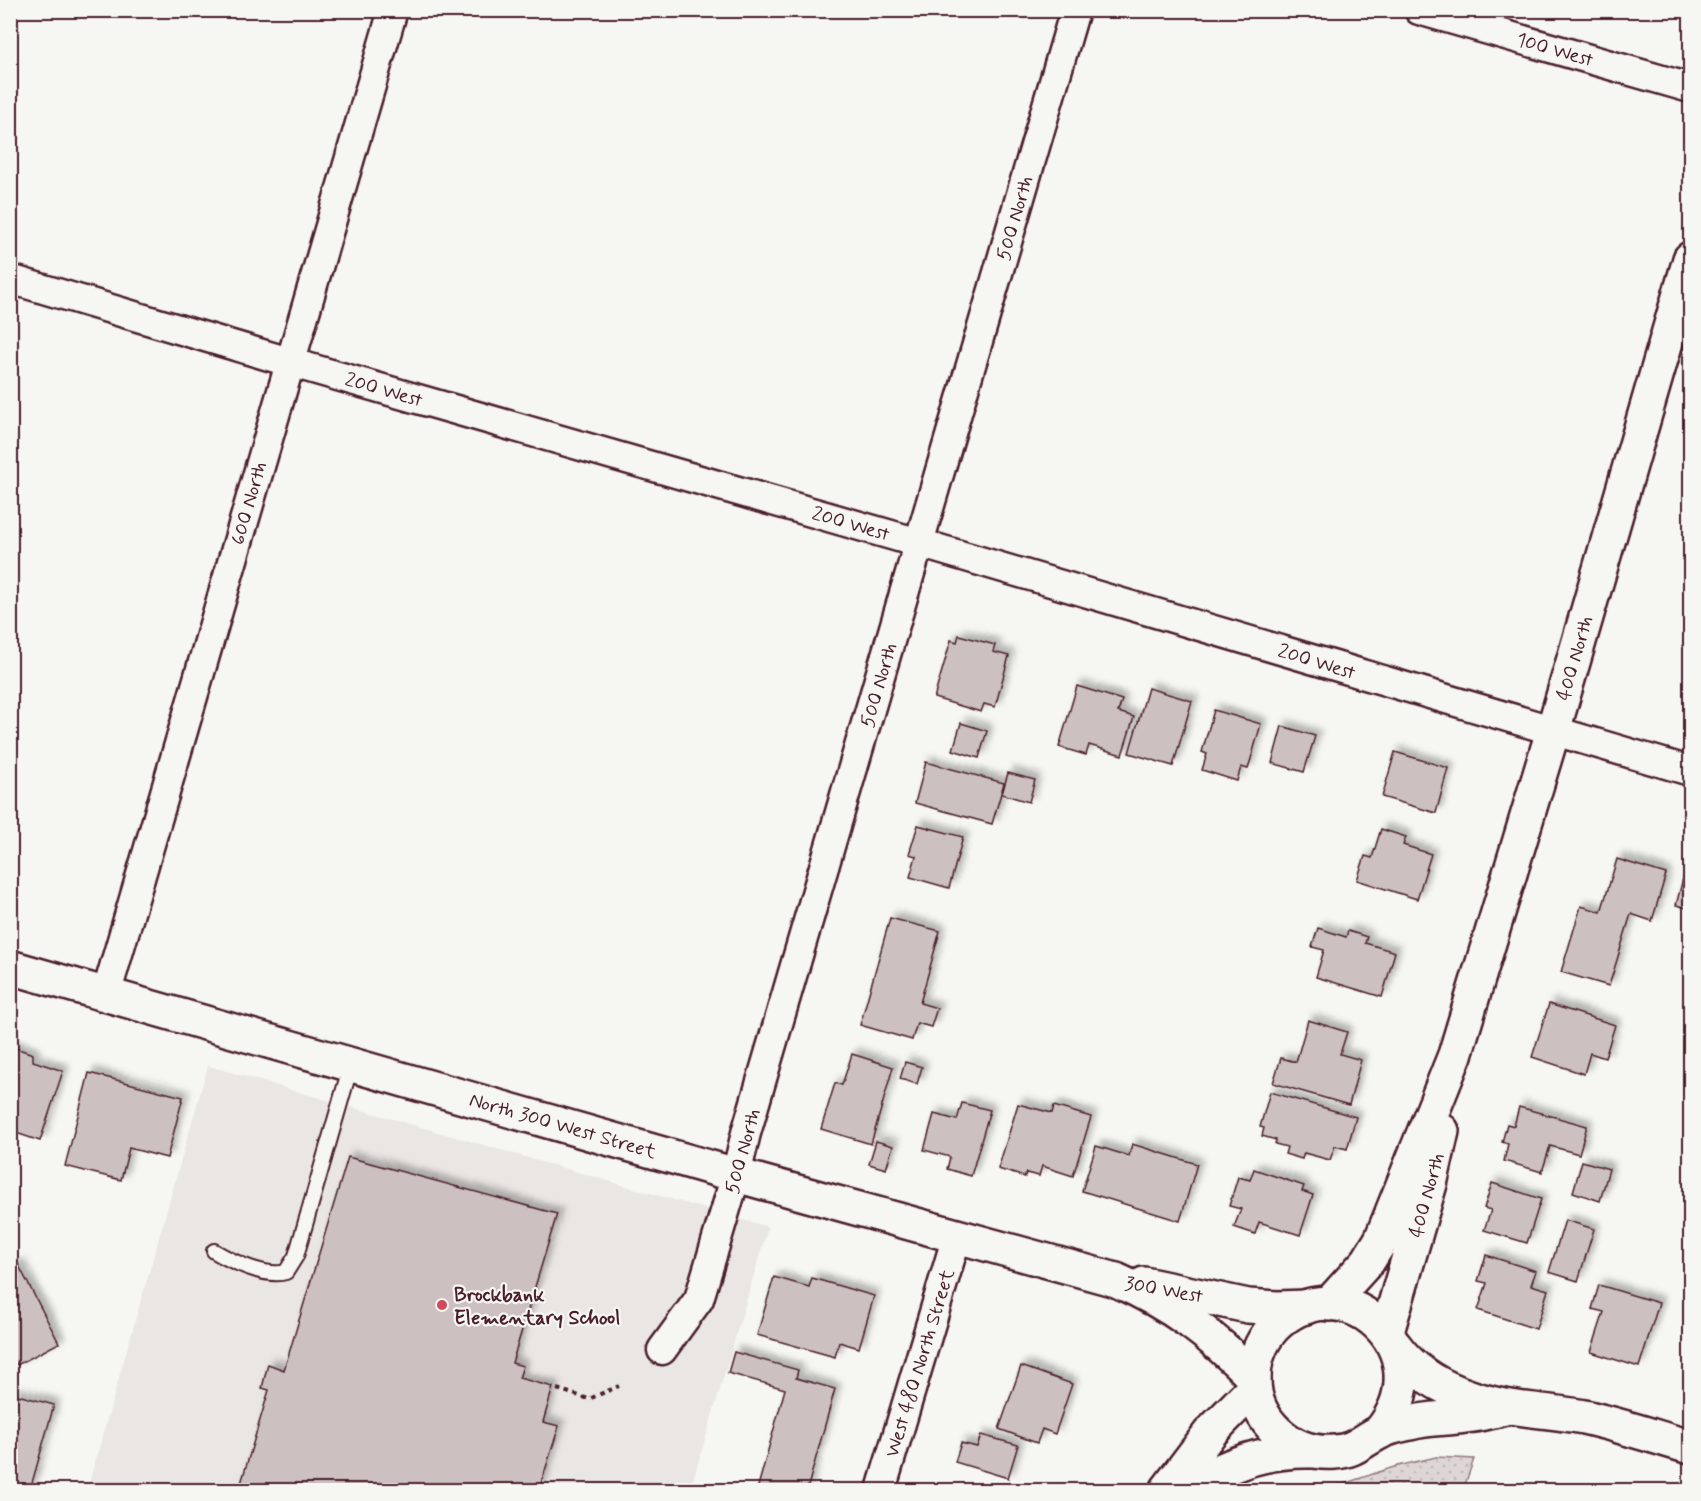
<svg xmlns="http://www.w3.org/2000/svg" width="1701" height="1501" viewBox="0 0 1701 1501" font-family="Mynerve,sans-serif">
  <defs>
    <pattern id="grass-dots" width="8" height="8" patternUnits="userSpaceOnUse" patternTransform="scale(1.5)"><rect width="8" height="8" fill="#ddd6d5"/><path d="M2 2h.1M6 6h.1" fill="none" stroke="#bfb7b7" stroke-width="1.8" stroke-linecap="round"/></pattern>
    <filter id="shadow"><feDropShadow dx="5.5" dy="-5.5" stdDeviation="3" flood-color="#0004"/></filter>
  </defs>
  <rect width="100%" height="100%" fill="#f6f6f2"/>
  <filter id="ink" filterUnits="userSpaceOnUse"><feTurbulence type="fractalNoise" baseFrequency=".0167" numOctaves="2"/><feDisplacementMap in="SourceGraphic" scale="12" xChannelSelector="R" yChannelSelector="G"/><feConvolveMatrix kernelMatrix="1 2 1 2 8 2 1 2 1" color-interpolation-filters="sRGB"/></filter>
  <g filter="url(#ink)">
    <polygon fill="#e9e6e3" points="208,1066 768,1227 690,1490 87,1490"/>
    <polygon fill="url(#grass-dots)" stroke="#947a80" stroke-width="1.5" points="1436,1457 1474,1459 1463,1490 1266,1490 1343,1484 1394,1467"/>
    <g fill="#ccc1c0" stroke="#4a1f2b" stroke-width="1.5" filter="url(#shadow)">
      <polygon points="959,635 995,645 993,652 1009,656 995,707 984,704 981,712 934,698 951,640 957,642"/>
      <polygon points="1077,686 1122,700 1118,712 1134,717 1122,755 1089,745 1086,755 1059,747"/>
      <polygon points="1148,688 1192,701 1173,766 1129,753"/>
      <polygon points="1214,710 1261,724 1248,769 1241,767 1237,781 1202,770 1207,754 1202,752"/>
      <polygon points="961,723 987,731 979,758 953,750"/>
      <polygon points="1282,726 1315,736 1304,772 1272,763"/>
      <polygon points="1395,752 1448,768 1436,813 1382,797"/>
      <polygon points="926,762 1004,783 992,824 915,803"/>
      <polygon points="1008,773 1035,780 1029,802 1002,794"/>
      <polygon points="918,825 963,837 949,888 910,877 916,856 909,854"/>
      <polygon points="1381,829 1406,837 1403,845 1431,854 1417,899 1357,880 1365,856 1372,858"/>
      <polygon points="1689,856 1690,856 1690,909 1676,905"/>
      <polygon points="1617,859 1666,874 1652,921 1631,914 1609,986 1561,972 1581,906 1601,912"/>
      <polygon points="890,918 940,931 920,1003 937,1008 931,1027 917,1023 912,1040 860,1025"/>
      <polygon points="1318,928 1346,937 1348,931 1367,937 1365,943 1395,952 1382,997 1316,977 1324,950 1312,947"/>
      <polygon points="1549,1004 1615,1025 1605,1058 1590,1053 1584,1074 1532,1057"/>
      <polygon points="1308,1020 1347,1032 1340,1054 1361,1060 1349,1105 1273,1083 1281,1058 1296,1062"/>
      <polygon points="10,1046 33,1054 33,1061 63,1071 40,1141 10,1131"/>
      <polygon points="852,1054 893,1067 871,1144 821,1129 835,1083 842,1085"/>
      <polygon points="905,1062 922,1067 917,1084 900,1079"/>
      <polygon points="89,1073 183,1097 167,1158 129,1148 121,1180 65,1166"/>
      <polygon points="1270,1092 1356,1117 1347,1149 1335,1146 1330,1160 1304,1153 1302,1159 1285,1154 1287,1147 1275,1144 1276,1140 1262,1136 1264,1128 1260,1127"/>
      <polygon points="962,1103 990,1110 971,1176 947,1169 950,1157 924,1150 934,1114 957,1120"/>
      <polygon points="1018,1104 1052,1113 1054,1106 1091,1117 1073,1176 1042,1166 1039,1176 1026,1173 1025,1177 998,1169"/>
      <polygon points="1519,1107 1587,1126 1579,1154 1550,1146 1542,1172 1504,1161 1508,1144 1502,1142 1507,1124 1514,1126"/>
      <polygon points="876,1141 893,1146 886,1169 869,1164"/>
      <polygon points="1132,1144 1197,1164 1180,1221 1082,1191 1096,1146 1129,1156"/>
      <polygon points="348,1157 557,1214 512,1363 523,1366 519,1378 553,1387 543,1422 559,1426 539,1490 239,1490 269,1390 262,1388 268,1364 284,1370"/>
      <polygon points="1582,1161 1609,1169 1600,1201 1573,1192"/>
      <polygon points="1254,1169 1304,1186 1302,1191 1313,1195 1300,1235 1259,1222 1255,1234 1234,1227 1241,1209 1229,1206 1238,1177 1250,1180"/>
      <polygon points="1492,1183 1541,1199 1527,1243 1484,1230 1491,1210 1484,1208"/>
      <polygon points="1565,1220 1594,1229 1578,1281 1549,1272"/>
      <polygon points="1486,1255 1536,1271 1531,1285 1548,1290 1536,1329 1478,1310 1487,1283 1478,1281"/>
      <polygon points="18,1264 59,1343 17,1365 10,1353 10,1269"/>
      <polygon points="774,1277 809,1287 812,1278 874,1296 859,1348 839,1342 835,1357 757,1335"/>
      <polygon points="1599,1285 1659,1303 1639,1367 1591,1352 1604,1312 1592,1309"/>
      <polygon points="734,1352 798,1370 796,1378 835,1389 807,1490 757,1490 785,1389 728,1373"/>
      <polygon points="1021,1366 1072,1384 1055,1434 1042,1429 1037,1443 999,1429"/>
      <polygon points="14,1394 54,1405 30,1490 10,1490 10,1405"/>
      <polygon points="981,1435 1018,1445 1008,1478 955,1462 961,1443 977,1447"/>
    </g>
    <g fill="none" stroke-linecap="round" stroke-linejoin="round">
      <g stroke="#4a1f2b" stroke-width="18">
        <path id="lane" d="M214 1251C231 1261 266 1278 286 1272L296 1256 351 1065"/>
      </g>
      <g stroke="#4a1f2b" stroke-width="33">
        <g id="street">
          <polyline points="1419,10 1690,88"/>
          <polyline points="10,279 289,362 919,543 1690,771"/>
          <polyline points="106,995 393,10"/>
          <polyline points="662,1350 699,1299 736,1175 746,1133 1075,10"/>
          <polyline points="881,1490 957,1236"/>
        </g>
      </g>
      <g stroke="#4a1f2b" stroke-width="38">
        <g id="secondary">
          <path d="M10 967 736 1175 1116 1280C1173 1305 1210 1333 1254 1378"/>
          <polyline points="1144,1284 1248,1306 1277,1308 1306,1307"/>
          <polyline points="1329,1304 1368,1261 1381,1240 1455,1055 1553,731 1690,259"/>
          <polyline points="1387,1332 1430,1184 1442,1131"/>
          <path d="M1395 1346C1421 1382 1467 1400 1510 1407 1535 1411 1559 1412 1584 1417 1620 1425 1655 1437 1690 1447"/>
          <path d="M1380 1432C1447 1350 1339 1258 1273 1328 1261 1342 1254 1360 1254 1378 1253 1421 1292 1456 1335 1452 1355 1451 1363 1440 1380 1432 1389 1427 1401 1425 1410 1423 1428 1418 1447 1419 1465 1416 1480 1415 1495 1411 1509 1407"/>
          <polyline points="1167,1490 1210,1433 1254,1388"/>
          <path d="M1186 1490C1224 1465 1264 1450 1310 1451"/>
        </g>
      </g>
      <polyline stroke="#4a1f2b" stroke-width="4" stroke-dasharray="4.5 4.5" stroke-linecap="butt" points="557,1389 589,1399 619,1386"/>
      <use href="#lane" stroke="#f6f6f2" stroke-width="14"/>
      <use href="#street" stroke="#f6f6f2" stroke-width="28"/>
      <use href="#secondary" stroke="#f6f6f2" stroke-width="33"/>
    </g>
  </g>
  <circle fill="#d1495b" stroke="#f6f6f2" stroke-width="2" cx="442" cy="1305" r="6"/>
  <g text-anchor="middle" stroke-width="4.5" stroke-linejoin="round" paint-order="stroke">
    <g font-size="20" fill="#4a1f2b" stroke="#f6f6f2">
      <text transform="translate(1555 49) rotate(16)" y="7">100 West</text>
      <text transform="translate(1014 218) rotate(-74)" y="7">500 North</text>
      <text transform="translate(384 389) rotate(16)" y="7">200 West</text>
      <text transform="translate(248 503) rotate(-74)" y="7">600 North</text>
      <text transform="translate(851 523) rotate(16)" y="7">200 West</text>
      <text transform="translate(1574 658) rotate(-74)" y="7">400 North</text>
      <text transform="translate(1317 661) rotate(17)" y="7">200 West</text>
      <text transform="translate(878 685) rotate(-74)" y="7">500 North</text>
      <text transform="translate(563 1125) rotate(16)" y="7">North 300 West Street</text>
      <text transform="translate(742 1151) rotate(-75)" y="7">500 North</text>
      <text transform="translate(1426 1195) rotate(-75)" y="7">400 North</text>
      <text transform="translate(1164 1289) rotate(10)" y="7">300 West</text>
      <text transform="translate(919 1363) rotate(-73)" y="7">West 480 North Street</text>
    </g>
    <g font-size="20" font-weight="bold" fill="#4a1f2b" stroke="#f6f6f2" text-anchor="start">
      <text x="454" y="1301">Brockbank<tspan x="454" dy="23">Elementary School</tspan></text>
    </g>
  </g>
  <rect width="1701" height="1501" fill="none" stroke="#f6f6f2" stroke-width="36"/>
  <rect x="18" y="18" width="1665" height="1465" fill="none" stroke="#4a1f2b" stroke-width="2" filter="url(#ink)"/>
</svg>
